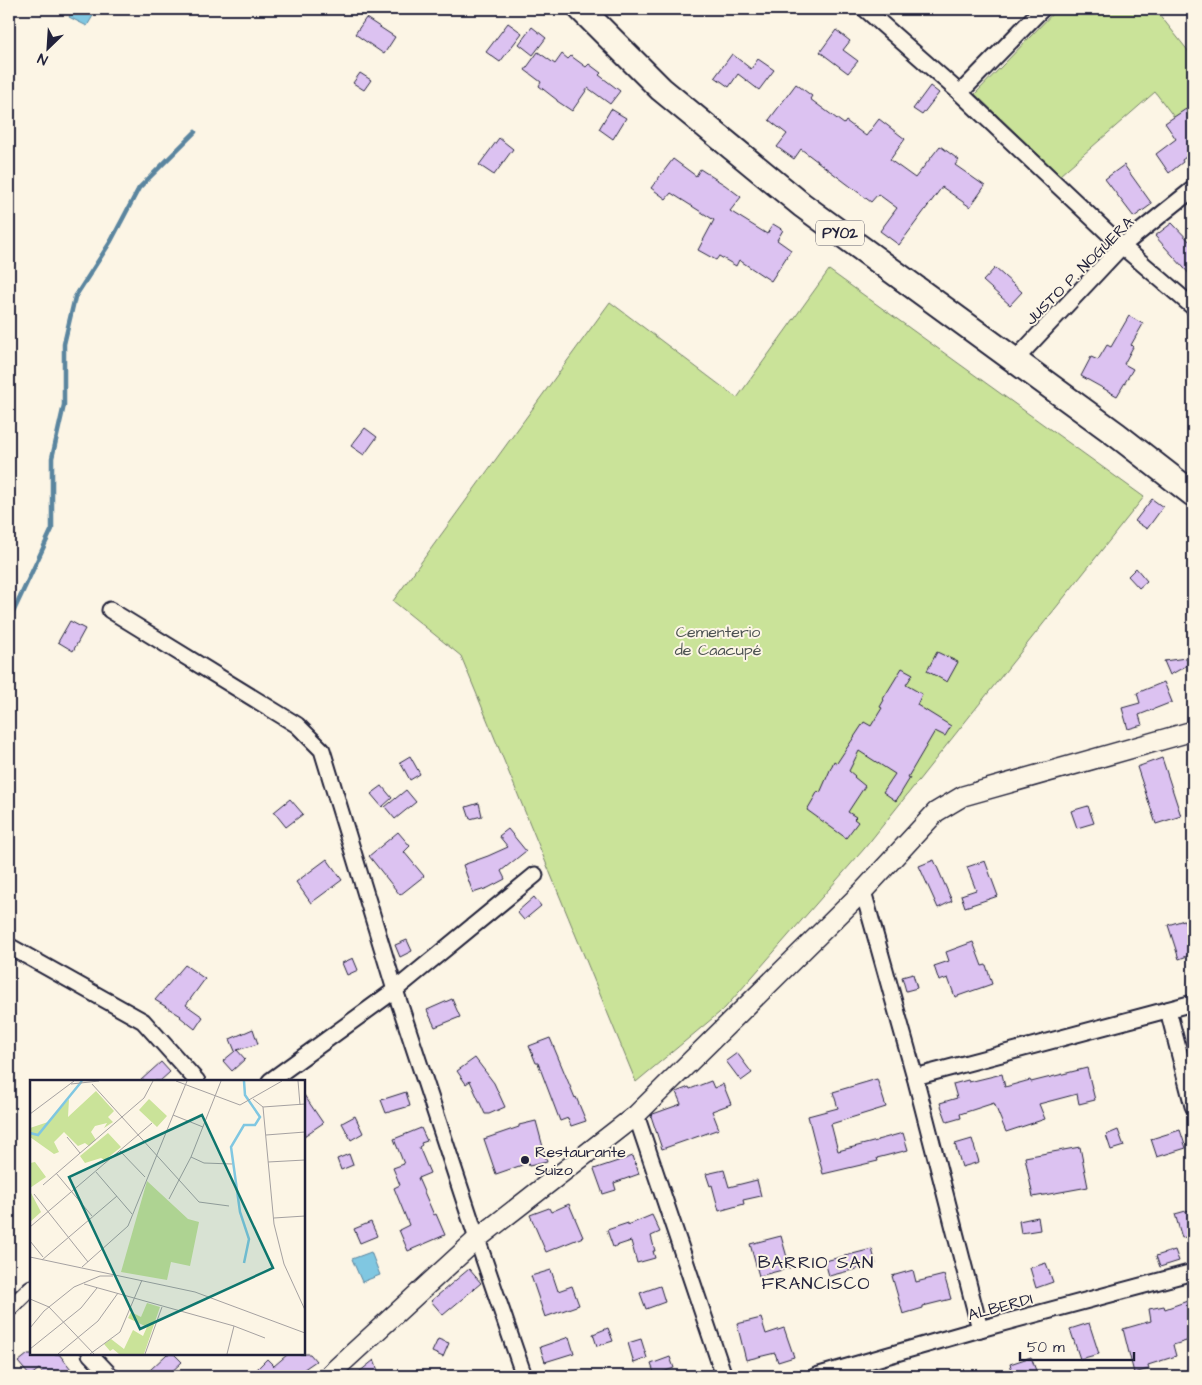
<svg xmlns="http://www.w3.org/2000/svg" width="1202" height="1385" viewBox="0 0 1202 1385" font-family="'Architects Daughter',sans-serif">
  <rect width="100%" height="100%" fill="#fcf5e5"/>
  <filter id="ink" filterUnits="userSpaceOnUse"><feTurbulence type="fractalNoise" baseFrequency=".02" numOctaves="2"/><feDisplacementMap in="SourceGraphic" scale="10" xChannelSelector="R" yChannelSelector="G"/><feConvolveMatrix kernelMatrix="1 2 1 2 8 2 1 2 1" color-interpolation-filters="sRGB"/></filter>
  <g filter="url(#ink)">
    <g fill="#cae399" stroke="#76826a">
      <polygon points="1057,9 1155,9 1193,57 1193,142 1155,92 1060,175 975,94"/>
      <polygon points="829,270 1144,497 864,849 725,1008 636,1082 461,656 393,601 610,302 737,398"/>
    </g>
    <g fill="#80c7e1" stroke="#5a859f">
      <polygon points="73,9 83,9 94,14 87,26 69,17"/>
      <polygon points="371,1252 380,1275 362,1282 352,1259"/>
    </g>
    <g fill="none" stroke-linecap="round" stroke-linejoin="round">
      <polyline stroke="#5a859f" stroke-width="4.5" points="9,621 52,529 52,458 64,405 64,344 75,297 111,241 139,188 195,132"/>
    </g>
    <g fill="#dcc2f1" stroke="#22223b">
      <polygon points="366,18 395,37 384,54 355,34"/>
      <polygon points="508,23 522,33 500,62 486,52"/>
      <polygon points="532,27 546,38 533,55 519,44"/>
      <polygon points="836,30 850,41 843,50 858,61 848,73 820,52"/>
      <polygon points="538,52 555,64 562,54 568,59 571,56 586,67 589,64 601,73 599,75 620,91 610,104 588,88 572,111 557,101 557,100 539,86 541,82 525,70"/>
      <polygon points="732,54 751,69 758,59 774,70 759,90 738,74 729,87 715,77"/>
      <polygon points="360,73 371,80 364,90 353,83"/>
      <polygon points="796,84 812,96 810,99 844,124 846,121 866,136 879,119 905,139 890,160 915,178 940,146 959,160 955,165 985,186 970,207 942,187 899,245 880,231 897,208 878,194 871,202 801,149 794,159 777,147 787,134 769,120"/>
      <polygon points="930,86 939,93 922,115 913,109"/>
      <polygon points="611,109 626,118 613,139 599,129"/>
      <polygon points="1186,109 1193,119 1193,152 1182,160 1183,162 1169,173 1156,154 1176,139 1165,123"/>
      <polygon points="499,138 513,149 494,175 479,165"/>
      <polygon points="673,159 696,176 700,169 725,185 741,197 730,211 767,234 773,224 783,230 777,240 791,250 771,281 739,260 736,266 719,256 716,260 698,250 714,220 671,193 666,199 651,188"/>
      <polygon points="1124,165 1152,204 1134,217 1105,179"/>
      <polygon points="1172,223 1193,245 1193,278 1155,236"/>
      <polygon points="995,268 1022,292 1010,305 983,281"/>
      <polygon points="1129,316 1143,324 1131,345 1133,347 1124,364 1133,369 1117,396 1081,376 1091,357 1098,360 1107,345 1111,347"/>
      <polygon points="365,428 377,437 364,455 351,446"/>
      <polygon points="1152,499 1163,507 1147,529 1135,521"/>
      <polygon points="1136,568 1147,581 1139,588 1128,576"/>
      <polygon points="70,621 85,629 73,651 58,642"/>
      <polygon points="937,652 958,662 947,682 927,671"/>
      <polygon points="1193,657 1193,662 1170,675 1164,661"/>
      <polygon points="902,668 913,674 906,685 922,694 917,705 951,726 945,736 935,731 908,777 910,778 896,801 883,792 895,774 859,751 849,771 855,776 854,777 865,786 848,812 856,817 854,819 858,822 846,838 807,810 818,791 820,793 834,761 837,763 864,722 871,726 882,708 880,707 884,700 883,699"/>
      <polygon points="1164,682 1172,702 1139,715 1142,725 1128,729 1122,708 1140,703 1137,693"/>
      <polygon points="410,756 420,774 410,780 400,762"/>
      <polygon points="1162,758 1181,816 1156,824 1137,767"/>
      <polygon points="382,786 392,798 382,807 371,794"/>
      <polygon points="406,790 416,802 395,819 385,807"/>
      <polygon points="290,799 303,814 286,827 274,812"/>
      <polygon points="479,803 482,816 470,819 466,807"/>
      <polygon points="1088,806 1094,823 1077,828 1071,811"/>
      <polygon points="508,829 526,851 501,871 505,879 488,888 473,893 463,865 488,856 508,847 499,836"/>
      <polygon points="398,832 410,846 404,852 424,876 400,895 369,856"/>
      <polygon points="327,859 342,880 311,903 296,882"/>
      <polygon points="934,860 952,901 938,908 919,866"/>
      <polygon points="985,861 998,896 965,907 961,895 976,890 967,867"/>
      <polygon points="534,897 541,906 524,920 517,912"/>
      <polygon points="1184,920 1189,934 1193,933 1193,954 1179,959 1168,925"/>
      <polygon points="407,940 412,951 400,957 395,945"/>
      <polygon points="973,942 982,966 986,965 992,984 955,997 948,978 939,981 934,966 949,961 946,952"/>
      <polygon points="353,958 358,970 347,975 342,963"/>
      <polygon points="185,965 205,979 186,1005 203,1017 195,1029 180,1017 181,1016 155,1000"/>
      <polygon points="913,974 917,988 906,991 902,977"/>
      <polygon points="452,999 460,1017 435,1027 427,1010"/>
      <polygon points="253,1029 258,1044 237,1050 245,1059 232,1071 223,1061 235,1051 230,1039"/>
      <polygon points="550,1038 575,1098 576,1097 586,1121 571,1126 568,1118 560,1121 538,1063 536,1063 529,1046"/>
      <polygon points="737,1053 752,1073 741,1081 726,1061"/>
      <polygon points="475,1058 494,1083 505,1107 489,1114 485,1114 470,1081 466,1084 457,1071"/>
      <polygon points="161,1062 170,1072 160,1081 140,1081"/>
      <polygon points="1087,1068 1095,1100 1079,1104 1077,1094 1039,1104 1045,1119 1006,1132 994,1103 960,1114 961,1118 947,1122 940,1103 957,1098 953,1084 968,1080 969,1082 1002,1074 1005,1087 1030,1080 1031,1082"/>
      <polygon points="877,1079 886,1107 831,1124 838,1151 877,1141 877,1140 903,1133 908,1150 877,1158 878,1161 823,1174 808,1116 838,1108 833,1092"/>
      <polygon points="711,1081 714,1088 723,1084 731,1104 712,1111 719,1129 662,1149 651,1116 653,1114 681,1104 676,1092 689,1087 690,1089"/>
      <polygon points="406,1092 410,1106 386,1113 381,1100"/>
      <polygon points="304,1095 323,1123 304,1136"/>
      <polygon points="355,1116 363,1133 351,1140 342,1123"/>
      <polygon points="536,1121 547,1162 529,1166 528,1163 496,1174 484,1139 519,1127 519,1125"/>
      <polygon points="421,1128 427,1141 421,1143 422,1145 419,1147 430,1173 418,1178 434,1215 436,1214 445,1235 408,1251 399,1230 409,1225 394,1188 400,1185 393,1168 404,1164 394,1139"/>
      <polygon points="1118,1130 1124,1146 1111,1150 1106,1135"/>
      <polygon points="1180,1130 1186,1148 1157,1157 1151,1139"/>
      <polygon points="972,1139 979,1162 962,1167 955,1144"/>
      <polygon points="1080,1147 1088,1187 1033,1197 1025,1157"/>
      <polygon points="349,1154 353,1165 341,1170 337,1159"/>
      <polygon points="633,1156 639,1174 614,1183 616,1190 603,1194 594,1169"/>
      <polygon points="724,1170 729,1187 757,1180 761,1196 743,1200 744,1204 719,1211 712,1185 710,1186 706,1174"/>
      <polygon points="569,1204 583,1237 546,1252 530,1215 549,1208 551,1212"/>
      <polygon points="1193,1209 1193,1235 1182,1238 1175,1214"/>
      <polygon points="652,1215 660,1232 651,1236 655,1251 653,1251 655,1258 637,1263 631,1241 613,1247 607,1230 628,1223 628,1225"/>
      <polygon points="1038,1217 1040,1230 1021,1233 1019,1221"/>
      <polygon points="371,1222 377,1236 360,1243 354,1229"/>
      <polygon points="781,1236 790,1268 759,1276 750,1244"/>
      <polygon points="872,1249 876,1264 829,1276 825,1261"/>
      <polygon points="1175,1250 1179,1261 1160,1267 1156,1256"/>
      <polygon points="1046,1263 1053,1282 1036,1288 1030,1268"/>
      <polygon points="469,1269 481,1283 443,1315 431,1301"/>
      <polygon points="551,1270 558,1291 572,1286 579,1305 545,1317 531,1276"/>
      <polygon points="913,1270 916,1282 944,1275 951,1299 923,1306 923,1308 903,1314 892,1276"/>
      <polygon points="660,1286 665,1302 646,1309 640,1293"/>
      <polygon points="1193,1299 1193,1339 1173,1345 1176,1356 1148,1365 1149,1369 1134,1373 1123,1329 1151,1321 1149,1309 1164,1306 1165,1309"/>
      <polygon points="761,1318 766,1334 784,1328 794,1357 778,1362 775,1353 746,1360 737,1324"/>
      <polygon points="1089,1323 1099,1354 1080,1359 1070,1329"/>
      <polygon points="608,1328 613,1341 597,1346 593,1334"/>
      <polygon points="569,1337 574,1353 545,1362 540,1347"/>
      <polygon points="438,1339 449,1343 443,1357 432,1352"/>
      <polygon points="641,1339 647,1358 634,1363 628,1343"/>
      <polygon points="28,1354 59,1354 71,1369 63,1376 45,1376 39,1369 30,1376 18,1362"/>
      <polygon points="167,1354 174,1354 182,1362 167,1376 156,1376 150,1370"/>
      <polygon points="288,1354 310,1354 316,1361 294,1376 250,1376 267,1359 274,1366"/>
      <polygon points="670,1357 674,1368 655,1375 651,1364"/>
      <polygon points="1031,1357 1038,1376 1014,1376 1010,1364"/>
      <polygon points="374,1360 380,1376 354,1376"/>
    </g>
    <g fill="none" stroke-linecap="round" stroke-linejoin="round">
      <g stroke="#22223b" stroke-width="19">
        <g id="minor">
          <polyline points="865,9 960,93 1122,246 1193,307"/>
          <polyline points="960,93 1042,9"/>
          <polyline points="1015,360 1122,246 1193,189"/>
          <polyline points="110,610 297,725 322,750 395,990 477,1239 524,1376"/>
          <polyline points="863,891 915,1077 980,1329"/>
          <polyline points="9,946 143,1021 197,1081"/>
          <polyline points="1168,1010 1193,1106"/>
          <polyline points="915,1077 1193,1003"/>
          <polyline points="270,1081 395,990 535,875"/>
          <polyline points="636,1115 724,1376"/>
          <polyline points="9,1309 31,1288"/>
          <polyline points="90,1354 111,1376"/>
          <polyline points="816,1376 980,1329 1193,1272"/>
        </g>
      </g>
      <g stroke="#22223b" stroke-width="22">
        <polyline id="tertiary" points="328,1376 477,1239 636,1115 863,891 936,812 963,796 1193,731"/>
      </g>
      <g stroke="#22223b" stroke-width="28">
        <polyline id="primary" points="581,9 661,89 802,205 1117,435 1193,494"/>
      </g>
      <use href="#minor" stroke="#fcf5e5" stroke-width="15"/>
      <use href="#tertiary" stroke="#fcf5e5" stroke-width="19"/>
      <use href="#primary" stroke="#fcf5e5" stroke-width="24"/>
    </g>
  </g>
  <circle fill="#22223b" stroke="#fcf5e5" stroke-width="2" cx="525" cy="1160" r="5"/>
  <g text-anchor="middle" stroke-width="4" stroke-linejoin="round" paint-order="stroke">
    <rect fill="#fcf5e5" stroke="#63616e" stroke-width="1" x="816" y="220.5" width="48" height="25" rx="4"/>
    <g font-size="15" font-weight="bold" fill="#22223b">
      <text x="840" y="238">PY02</text>
    </g>
    <g font-size="16" fill="#22223b" stroke="#fcf5e5">
      <text transform="translate(1079 270) rotate(-45)" y="6">JUSTO P. NOGUERA</text>
      <text transform="translate(1000 1306) rotate(-15)" y="6">ALBERDI</text>
    </g>
    <g font-size="16" fill="#4c5252" stroke="#fcf5e5">
      <text x="718" y="637">Cementerio<tspan x="718" dy="18">de Caacupé</tspan></text>
    </g>
    <g font-size="16" fill="#22223b" stroke="#fcf5e5" text-anchor="start">
      <text x="535" y="1157">Restaurante<tspan x="535" dy="18">Suizo</tspan></text>
    </g>
    <g font-size="18" letter-spacing="1" fill="#22223b" stroke="#fcf5e5">
      <text x="816" y="1268">BARRIO SAN<tspan x="816" dy="21">FRANCISCO</tspan></text>
    </g>
  </g>
  <g transform="translate(30 1080)">
    <rect width="275" height="275" fill="#fcf5e5"/>
    <path d="M66 11 84 31 78 37 83 42 74 48 77 43 65 46 61 52 66 60 59 66 55 63 48 66 34 52 24 62 29 72 24 74 0 57V48L18 42 39 19 38 37ZM119 19 137 36 127 47 109 30ZM78 53 91 67 75 80 71 78 55 83 50 76ZM5 82 16 97 0 108V83ZM117 101 158 139 169 142 160 186 141 182 137 200 91 192ZM0 111 11 132 0 142ZM117 223 130 227 114 274H89L83 269 80 271 74 264 81 259 94 269 103 250 113 256 117 247 98 238 101 232 111 237Z" fill="#cae399"/>
    <path fill="none" stroke="#80c7e1" stroke-width="2.5" d="M214 1 215 15 230 37 225 45H214L201 67 210 132 219 159 214 183M0 53 8 55 52 1"/>
    <path fill="none" stroke="#a5a1a1" stroke-width="1" d="M146 1 210 25 252 1M268 1 270 25M41 4 69 1M62 4 169 122 199 126M223 19 233 27 244 144 254 184 275 230M233 27 275 24M0 34 44 1M143 35 173 47M236 55 275 52M37 57 50 73M90 71 115 97M161 77 174 83 202 84M238 82 275 80M66 92 102 134M26 93 62 136M13 105 114 18 123 1M4 114 58 182M139 119 161 77 191 1M244 138 275 136M0 147 122 43M0 161 13 177M0 177 165 212 275 253M12 180 87 116M52 187 98 146 157 1M54 204 204 246 235 258M0 219 19 227 64 274M0 248 14 231 44 207 70 196H83M0 269 51 228 67 208M28 274 68 241 88 213M60 274 90 252 112 200M115 274 132 227M197 274 204 246"/>
    <path fill="#0f766e" fill-opacity="0.15" stroke="#0f766e" stroke-width="2.5" d="M172 35 243 188 110 249 39 97Z"/>
    <rect width="275" height="275" fill="none" stroke="#22223b" stroke-width="2.5"/>
  </g>
  <rect width="1202" height="1385" fill="none" stroke="#fcf5e5" stroke-width="30"/>
  <rect x="15" y="15" width="1172" height="1355" fill="none" stroke="#22223b" stroke-width="2" filter="url(#ink)"/>
  <g transform="translate(48 48) rotate(205)" stroke="#fcf5e5" stroke-width="4" paint-order="stroke">
  <path d="M0-4L9 19L0 12L-9 19Z" fill="#22223b"/>
  <text y="-8" font-size="14" font-weight="bold" text-anchor="middle" fill="#22223b">N</text>
  </g>
  <path d="M1020 1352v8h114v-8" fill="none" stroke="#22223b" stroke-width="2.5"/>
  <text x="1027" y="1352" font-size="15" fill="#22223b" stroke="#fcf5e5" stroke-width="4" paint-order="stroke">50 m</text>
</svg>
